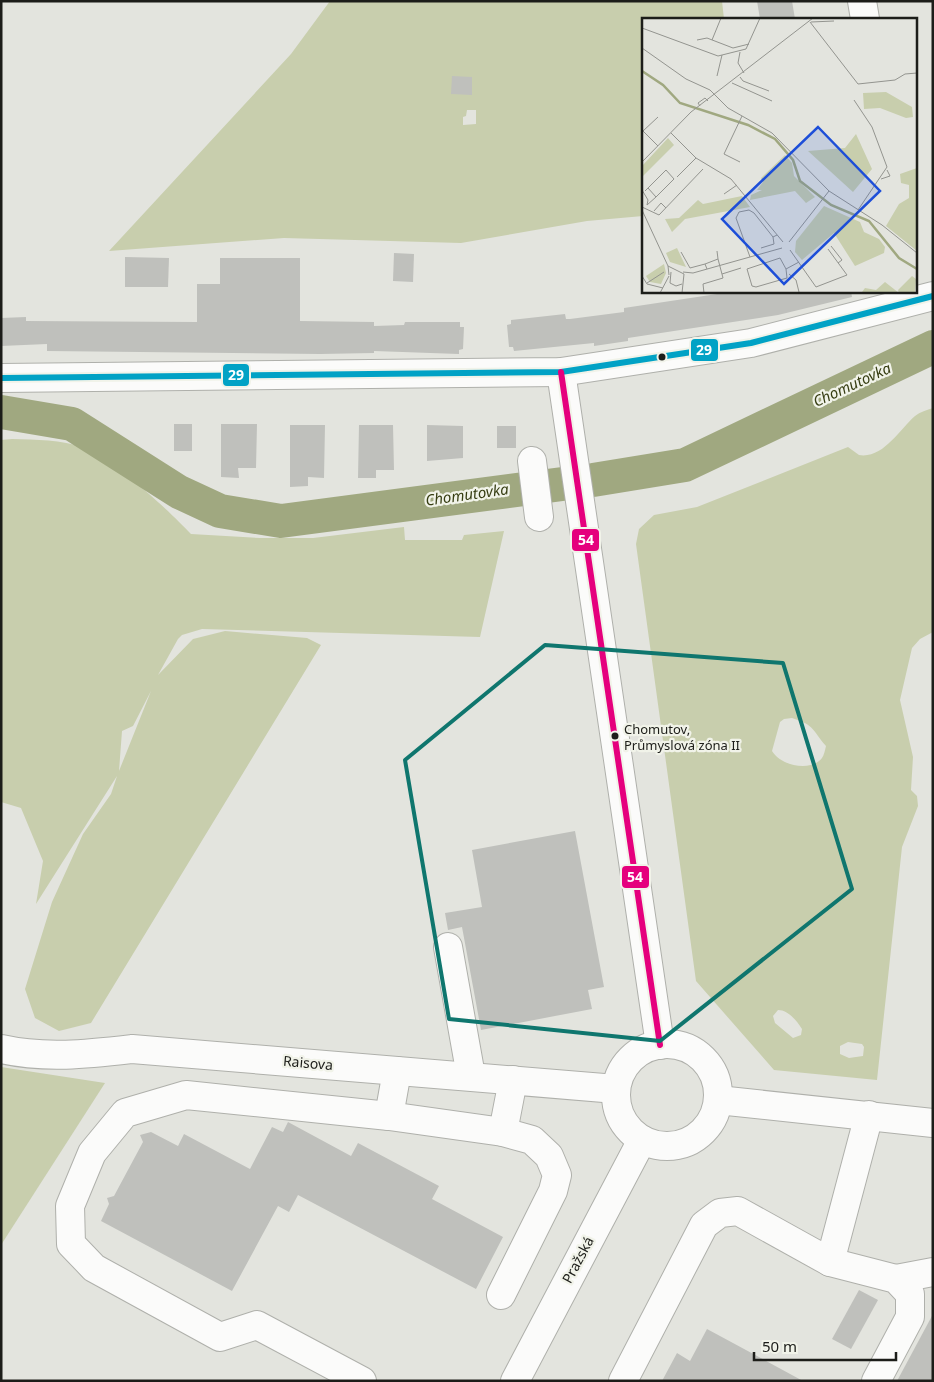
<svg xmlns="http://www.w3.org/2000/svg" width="934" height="1382" viewBox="0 0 934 1382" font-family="'Noto Sans',sans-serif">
  <rect width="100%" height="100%" fill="#e3e4de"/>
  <g fill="#c8cead" fill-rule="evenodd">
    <path d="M330 1H722L724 19H643V216L587 221 461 243 284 238 109 251 291 54ZM467 110H476V124L463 125V117L466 116Z"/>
    <path d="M933 408V632L920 639 912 648 900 700 913 757 911 790 917 796 918 806 902 847 877 1080 774 1070 696 981 636 544 639 529 654 515 697 507 848 447 859 455C883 459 899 430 915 416 920 412 927 410 933 408ZM792 718C816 726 811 729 826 746 825 750 824 755 822 758 810 773 780 765 772 751L780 722 784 719ZM778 1010C788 1010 797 1021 802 1029L801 1035 793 1038 775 1023 773 1016ZM848 1042 862 1044 864 1047 863 1056 849 1058 840 1054V1046Z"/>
    <path d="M12 439C36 440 61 439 84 448 115 460 167 509 191 534L260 538H313L404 527 405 540H462L464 535 504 531 480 637 202 629 182 635 178 639 158 675 193 639 225 631 307 638 321 645 91 1023 59 1031 35 1018 25 989 52 902 83 834 111 794 117 776 36 904 43 861 21 808 1 802V440ZM151 691 119 771 122 731 133 726Z"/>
    <polygon points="1,1067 105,1083 1,1245"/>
  </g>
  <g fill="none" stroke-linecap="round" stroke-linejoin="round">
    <polyline stroke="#a0a880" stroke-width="34" points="1,412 72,424 179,492 220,511 281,521 593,480 685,465 933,347"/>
  </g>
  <g fill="#bfc0bc">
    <polygon points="757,1 792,1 795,19 760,19"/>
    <polygon points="452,76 472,77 472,95 451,94"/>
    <polygon points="394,253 414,254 413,282 393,281"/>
    <polygon points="125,257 169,258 168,287 125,287"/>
    <polygon points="220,258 300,258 300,321 374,322 374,326 404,325 405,322 460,322 460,327 464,327 463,349 459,350 459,354 374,351 374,353 320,354 47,351 47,344 1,346 1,318 26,317 26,321 197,322 197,284 220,284"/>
    <polygon points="737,291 851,291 852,297 778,315 628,338 628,341 594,346 594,343 514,351 513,347 509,347 507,325 511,324 511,320 565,314 566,319 570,319 624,312 624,308"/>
    <rect x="174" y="424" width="18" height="27"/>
    <polygon points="221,424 257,424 256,468 238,468 239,478 221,477"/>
    <polygon points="290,425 325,425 324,478 308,477 308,486 290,487"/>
    <polygon points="359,425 393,425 394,470 376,470 376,478 358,478"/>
    <polygon points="427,425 463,426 463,458 427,461"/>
    <rect x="497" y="426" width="19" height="22"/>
    <polygon points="575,831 604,987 588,990 592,1009 481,1030 462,927 448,930 445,913 482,907 472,850"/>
    <polygon points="288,1122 351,1156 358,1143 439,1186 432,1199 503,1237 476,1289 298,1195 289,1212 278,1206 232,1291 101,1221 109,1204 107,1198 114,1196 143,1142 140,1135 151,1132 178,1146 184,1134 250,1169 272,1127 283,1132"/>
    <polygon points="859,1290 878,1300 851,1349 832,1339"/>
    <polygon points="933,1314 933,1381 897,1381"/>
    <polygon points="707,1329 720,1336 803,1381 662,1381 677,1353 690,1361"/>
  </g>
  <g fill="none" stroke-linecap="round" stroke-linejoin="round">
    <g stroke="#afb0ab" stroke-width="30">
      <g id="minor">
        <polyline points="862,1 865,19"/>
        <polyline points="561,372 660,1045"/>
        <polyline points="1,378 561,372 751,343 933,296"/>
        <polyline points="532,461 539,517"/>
        <polyline points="448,947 471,1076"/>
        <circle cx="667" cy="1095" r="51"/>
        <path d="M1 1049C45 1059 88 1054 132 1049L616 1089"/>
        <polyline points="718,1100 933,1123"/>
        <polyline points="389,1116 397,1071"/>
        <polyline points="830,1262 869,1115"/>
        <polyline points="896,1279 933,1272"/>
        <polyline points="501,1295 553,1191 557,1175 549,1156 532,1140 503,1132"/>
        <polyline points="362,1381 257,1325 220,1337 94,1268 71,1244 70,1206 92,1153 125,1113 186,1095 389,1116 503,1132 513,1080"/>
        <polyline points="515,1381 642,1140"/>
        <polyline points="623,1381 704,1225 720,1213 738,1211 830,1262 896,1279 910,1294 910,1317 876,1381"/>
      </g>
    </g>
    <use href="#minor" stroke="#fbfbfa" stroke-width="28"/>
    <g stroke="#f1f3e9" stroke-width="10">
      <polyline id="bus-1" points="1,378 561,372 751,343 933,296"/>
    </g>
    <g stroke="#f1f3e9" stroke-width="10">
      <polyline id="bus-2" points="561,372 660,1045"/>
    </g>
    <use href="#bus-1" stroke="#01a2c5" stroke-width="6"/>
    <use href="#bus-2" stroke="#e5007d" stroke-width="6"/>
  </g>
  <path fill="none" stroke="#0f766e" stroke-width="4" stroke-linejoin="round" d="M545 645 783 663 852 889 660 1041 449 1019 405 760Z"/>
  <g fill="#1c1d19" stroke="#f1f3e9" stroke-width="2">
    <circle cx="662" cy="357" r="4.5"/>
    <circle cx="615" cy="736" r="4.5"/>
  </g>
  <g text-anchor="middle" stroke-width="4.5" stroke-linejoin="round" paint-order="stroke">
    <g font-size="13" fill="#1c1d19" stroke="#f1f3e9" text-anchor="start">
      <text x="624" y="734">Chomutov,<tspan x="624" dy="16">Průmyslová zóna II</tspan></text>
    </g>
    <g font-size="14" fill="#1c1d19" stroke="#f1f3e9">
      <text transform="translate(308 1063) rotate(5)" y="5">Raisova</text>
      <text transform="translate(578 1260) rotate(-62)" y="5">Pražská</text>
    </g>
    <g font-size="15" font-style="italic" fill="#363d12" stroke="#f1f3e9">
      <text transform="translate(852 385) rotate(-25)" y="5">Chomutovka</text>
      <text transform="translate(467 495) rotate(-8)" y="5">Chomutovka</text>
    </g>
  </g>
  <g transform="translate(642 18)">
    <rect width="275" height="275" fill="#e3e4de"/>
    <path d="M244 74 270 89 271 99 264 100 238 90 222 91 221 75ZM214 116 230 151 211 174 166 133 203 130ZM26 120 32 127 1 158 0 148ZM143 137 150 145 152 158 173 179 164 185 153 173 108 182 109 177 120 172H115L121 164 119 160ZM275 150V233L244 208 257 186 267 180V167L259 165 258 156ZM100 178 108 189 43 201 30 214 23 201 37 200 56 182 61 186ZM182 188 218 204 222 214 237 221 243 229 242 235 213 248 192 215 160 242 153 234 154 223ZM35 230 44 249 28 244 24 235ZM22 246 24 255 19 266 8 264 4 258ZM270 258 274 261 273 275H221L220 274 223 270 234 272 243 264 257 275 256 272Z" fill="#c8cead"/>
    <path fill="none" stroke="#a0a880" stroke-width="2.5" d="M0 53 21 67 38 85 106 107 133 121 151 142 158 163 189 187 227 203 257 240 275 251"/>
    <path fill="none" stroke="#93948f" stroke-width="1" d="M168 4 216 66 253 62 263 56 275 55M169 4 192 3M0 10 76 38 104 31 118 0M55 22 65 20 91 30 107 26M70 22 79 0M0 30 44 61 68 72 86 90 130 115 187 173 240 207 275 235M98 34 96 45 102 55M75 58 80 37M98 59 101 63 127 73M90 65 130 83M212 82 230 109 245 149 216 192M58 88 56 85 63 80 66 83M1 113 16 128M1 113 16 99M29 115 54 140 89 161 141 224M0 144 49 94 171 0M98 144 82 136 100 98M35 159 54 140M239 161 248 158 245 152M0 172 6 182 5 187M3 173 24 152 32 161 14 179M82 176 95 167M5 187 14 179 6 170M0 189 17 197 61 151M0 192 26 248 27 257M12 193 19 185 24 190M147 224 187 173M189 228 200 242 196 245M119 230 132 226 131 219M148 232 174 269 205 257 186 231M39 234 48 250 63 246 65 251M108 239 94 200 97 194 107 192 112 195 131 219 135 217M63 246 76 241 75 233M26 248 42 256 40 275M144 251 145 260 114 269 110 268 105 251 138 240 144 251 157 244M29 254 28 265 34 268 40 266M41 254 51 255 140 230M80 256 99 250M147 256 154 262 157 274M0 258 5 266 21 270M5 265 22 254M18 275 27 258M62 275 61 266 81 260 76 241"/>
    <path fill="#1d4ed8" fill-opacity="0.15" stroke="#1d4ed8" stroke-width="2.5" d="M176 109 238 173 142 266 80 201Z"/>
    <rect width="275" height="275" fill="none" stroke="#1c1d19" stroke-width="2.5"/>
  </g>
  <g stroke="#f1f3e9" stroke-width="2">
    <rect x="690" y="338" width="29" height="24" rx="5" fill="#01a2c5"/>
    <rect x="222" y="363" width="28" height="24" rx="5" fill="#01a2c5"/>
    <rect x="571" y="528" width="29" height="24" rx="5" fill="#e5007d"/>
    <rect x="621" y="865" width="29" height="24" rx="5" fill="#e5007d"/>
  </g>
  <g font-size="14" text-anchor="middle" font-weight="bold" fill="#fff">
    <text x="704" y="355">29</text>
    <text x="236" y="380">29</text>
    <text x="586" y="545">54</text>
    <text x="635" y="882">54</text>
  </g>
  <rect width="934" height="1382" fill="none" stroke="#1c1d19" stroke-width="5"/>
  <path d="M754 1352v8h142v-8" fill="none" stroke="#1c1d19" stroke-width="2.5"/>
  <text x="762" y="1352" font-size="15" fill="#1c1d19" stroke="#f1f3e9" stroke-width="4" paint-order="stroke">50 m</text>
</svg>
